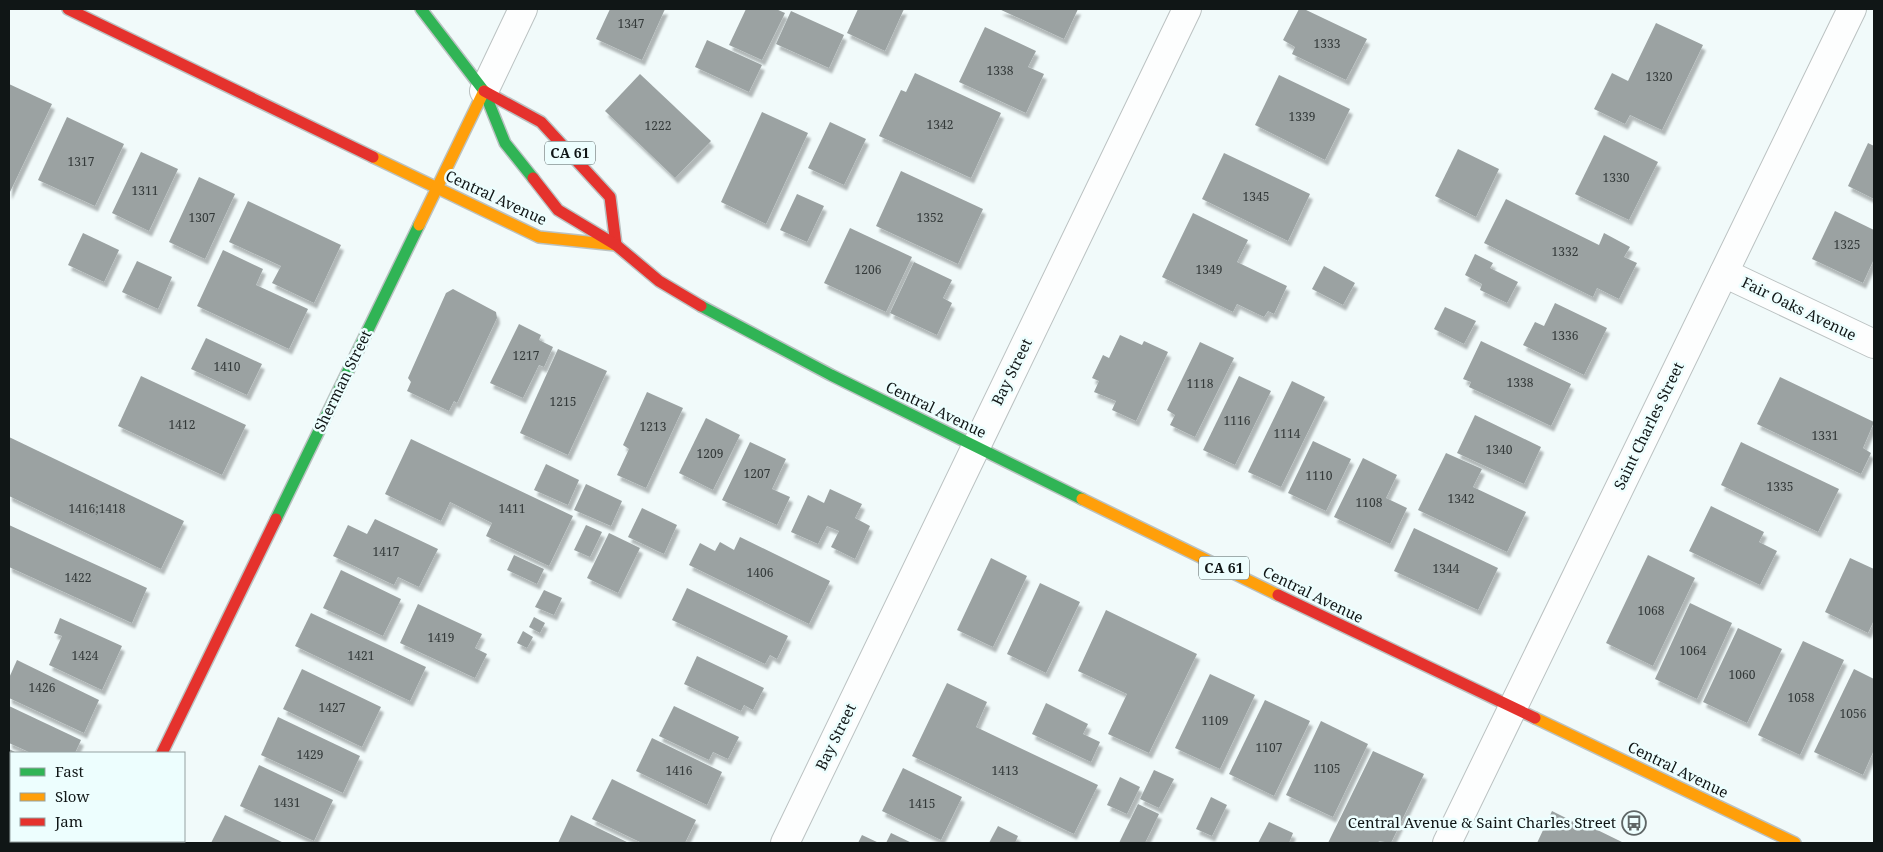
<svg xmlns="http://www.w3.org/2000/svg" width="1883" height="852" viewBox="0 0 1883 852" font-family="'Noto Serif',serif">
  <defs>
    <filter id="shadow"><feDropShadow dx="3" dy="5.5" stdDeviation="1" flood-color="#0004"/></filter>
  </defs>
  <rect width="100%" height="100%" fill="#f1fafa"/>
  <g fill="#9ba2a2" filter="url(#shadow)">
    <polygon points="610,9 665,9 642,60 596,39"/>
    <polygon points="746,9 776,9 785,13 762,60 729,45"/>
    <polygon points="858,9 904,9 885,51 847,33"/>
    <polygon points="999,9 1078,9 1064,39"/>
    <polygon points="1299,9 1304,9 1367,39 1346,80 1292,54 1295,47 1283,40"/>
    <polygon points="791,11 844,35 829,68 776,44"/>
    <polygon points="1656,23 1703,45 1662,130 1630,115 1625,124 1594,109 1612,73 1628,81"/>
    <polygon points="985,27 1036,51 1028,67 1044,74 1026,113 959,82"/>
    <polygon points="707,40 762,65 749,92 695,67"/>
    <polygon points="915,73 1001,113 971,178 879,136 901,90 906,92"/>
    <polygon points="640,74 711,141 675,178 605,111"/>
    <polygon points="1279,75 1350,109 1325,160 1255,125"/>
    <polygon points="9,84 52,104 9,194"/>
    <polygon points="762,112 808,133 766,224 721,202"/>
    <polygon points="67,117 124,144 95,206 38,180"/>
    <polygon points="830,122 866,139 844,185 808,168"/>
    <polygon points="1604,135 1658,162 1629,220 1575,194"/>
    <polygon points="1868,143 1874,146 1874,199 1848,186"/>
    <polygon points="1458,149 1499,169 1476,217 1435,196"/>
    <polygon points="141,152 178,169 149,231 112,213"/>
    <polygon points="1224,153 1310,194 1288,241 1202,199"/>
    <polygon points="901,171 983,209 958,264 876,226"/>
    <polygon points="199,177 235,194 205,259 169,242"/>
    <polygon points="797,194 824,206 807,242 780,230"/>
    <polygon points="1506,199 1599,245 1604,233 1630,247 1624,257 1637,263 1619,299 1597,288 1593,297 1484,243"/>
    <polygon points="248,201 341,245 314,303 272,283 281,266 229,242"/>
    <polygon points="1835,211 1874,230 1874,259 1863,283 1812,259"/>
    <polygon points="1193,213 1248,240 1237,262 1287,286 1274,314 1268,311 1264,317 1237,304 1233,312 1162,277"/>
    <polygon points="850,228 912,257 886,312 824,283"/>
    <polygon points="83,233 119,250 104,282 68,265"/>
    <polygon points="223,250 263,269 256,285 308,309 289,349 197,306"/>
    <polygon points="1475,254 1493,263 1490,268 1518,282 1507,303 1480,290 1482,284 1465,275"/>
    <polygon points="137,261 172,277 158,309 122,292"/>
    <polygon points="914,262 952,280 943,298 952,303 937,335 890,313"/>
    <polygon points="1324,266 1355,283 1343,305 1312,289"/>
    <polygon points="453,289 496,312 497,318 457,403 454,401 449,411 407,391 411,382 408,378 446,293"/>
    <polygon points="1555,303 1607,328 1584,375 1523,345 1535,322 1544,326"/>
    <polygon points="1445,307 1476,321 1464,344 1434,329"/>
    <polygon points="519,324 541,335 539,340 553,347 544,367 539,365 523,398 490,383"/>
    <polygon points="1120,335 1142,345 1144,341 1168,352 1136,421 1112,410 1116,401 1094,392 1099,381 1092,378 1103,355 1109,358"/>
    <polygon points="206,338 262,364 247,395 191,369"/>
    <polygon points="1481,341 1571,384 1551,426 1469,387 1471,382 1463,379"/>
    <polygon points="1200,342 1234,358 1195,437 1170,425 1175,415 1167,410"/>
    <polygon points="558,349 607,371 568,455 520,433"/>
    <polygon points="141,376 246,425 222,475 118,426"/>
    <polygon points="1239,376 1271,391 1235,465 1203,450"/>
    <polygon points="1780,377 1874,422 1863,448 1871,453 1861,474 1757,424"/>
    <polygon points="1292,381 1325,397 1281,487 1248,472"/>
    <polygon points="647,392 683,408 646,488 617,475 629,449 623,445"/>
    <polygon points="1475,415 1541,447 1524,484 1457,453"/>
    <polygon points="706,418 740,435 713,490 679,473"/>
    <polygon points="9,437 184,521 161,569 9,496"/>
    <polygon points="411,439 573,516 549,566 486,536 492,523 450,502 441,521 385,494"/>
    <polygon points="1313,441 1351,459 1326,511 1288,493"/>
    <polygon points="750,442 786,459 772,489 790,497 777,525 722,500"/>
    <polygon points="1741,442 1839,489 1818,532 1721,485"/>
    <polygon points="1446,453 1482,469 1473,487 1526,512 1507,552 1418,510"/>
    <polygon points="1363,458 1397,475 1386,498 1407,508 1390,544 1334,517"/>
    <polygon points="546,464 579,480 568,505 534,490"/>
    <polygon points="586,484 622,501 611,526 574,510"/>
    <polygon points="830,489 862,504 855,518 870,526 855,559 831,547 839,531 827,526 818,544 791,532 808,495 824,503"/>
    <polygon points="1711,506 1764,532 1759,542 1777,551 1760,585 1689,551"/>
    <polygon points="642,508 677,525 664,554 628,537"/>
    <polygon points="375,519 438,549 419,587 398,577 394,585 333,556 348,525 367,534"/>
    <polygon points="9,525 147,588 132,623 9,567"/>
    <polygon points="586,525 602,532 590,557 574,550"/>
    <polygon points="1414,528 1498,568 1478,610 1394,571"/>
    <polygon points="609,533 640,548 618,593 587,578"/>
    <polygon points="740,537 830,581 809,624 689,565 700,543 715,551 720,542 734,550"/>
    <polygon points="514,555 544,569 537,584 507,570"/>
    <polygon points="1648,555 1695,578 1653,666 1606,643"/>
    <polygon points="991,558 1027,576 993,647 957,630"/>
    <polygon points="1850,558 1874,569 1874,620 1868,633 1825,612"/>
    <polygon points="341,570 401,599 383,636 323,608"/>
    <polygon points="1040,583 1080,602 1046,673 1007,654"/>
    <polygon points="687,588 788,636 777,659 770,655 765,664 672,620"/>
    <polygon points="544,590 562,598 554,615 535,607"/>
    <polygon points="1690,603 1732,623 1697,699 1655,679"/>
    <polygon points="418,604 482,634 475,648 487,654 475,678 400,643"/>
    <polygon points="1106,610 1197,654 1149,753 1108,734 1127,694 1078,671"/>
    <polygon points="311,613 426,667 410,701 295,646"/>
    <polygon points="534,617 545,623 540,633 529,627"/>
    <polygon points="60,618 122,646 102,690 49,665 62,636 54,633"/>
    <polygon points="1738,628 1782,649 1747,723 1703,702"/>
    <polygon points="523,631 533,637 527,648 517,643"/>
    <polygon points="1803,641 1844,660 1800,755 1758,735"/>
    <polygon points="697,656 764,688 753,710 744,705 741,711 684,684"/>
    <polygon points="17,660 99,700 84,733 9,698 9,678"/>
    <polygon points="302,669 381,707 362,747 283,709"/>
    <polygon points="1854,669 1874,679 1874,750 1863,775 1814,752"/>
    <polygon points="1210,674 1255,695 1220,769 1175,748"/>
    <polygon points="947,683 987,702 976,727 1098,785 1074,834 912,756"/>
    <polygon points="1265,700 1310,721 1274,796 1229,774"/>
    <polygon points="1046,703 1088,724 1083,734 1100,742 1091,762 1032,734"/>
    <polygon points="9,706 81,740 75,753 31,753 9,743"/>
    <polygon points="674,706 739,737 728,759 713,752 709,760 659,736"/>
    <polygon points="278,717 360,756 343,793 261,755"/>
    <polygon points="1321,721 1368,744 1333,817 1286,795"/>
    <polygon points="652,738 722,772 707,805 636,771"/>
    <polygon points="9,749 17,753 11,753 11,804 9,803"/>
    <polygon points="1373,751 1424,774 1391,843 1379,841 1378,843 1328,843"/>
    <polygon points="259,765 333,800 314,841 240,806"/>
    <polygon points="903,768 962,797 941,840 882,811"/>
    <polygon points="1154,770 1174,779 1159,808 1140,799"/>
    <polygon points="1120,777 1140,787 1127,814 1107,805"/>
    <polygon points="612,779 696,820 685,843 642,843 592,819"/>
    <polygon points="1211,797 1227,805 1212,836 1196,829"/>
    <polygon points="1138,804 1159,814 1145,843 1119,843"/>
    <polygon points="1552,811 1576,823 1577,820 1624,843 1537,843"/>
    <polygon points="225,815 284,843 211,843"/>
    <polygon points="571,815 629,843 558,843"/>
    <polygon points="1269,822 1293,833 1289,843 1258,843"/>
    <polygon points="998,826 1018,836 1015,843 989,843"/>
    <polygon points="9,829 11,830 11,841 33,841 39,843 9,843"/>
    <polygon points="891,833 912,843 886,843"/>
    <polygon points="862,835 879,843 858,843"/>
  </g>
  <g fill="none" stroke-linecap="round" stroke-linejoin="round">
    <g stroke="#bbc2c2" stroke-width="30">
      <g id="street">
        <polyline points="484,91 523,9"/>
        <polyline points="1724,273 1874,344"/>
        <polyline points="785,843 1187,9"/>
        <polyline points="1447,843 1852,9"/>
      </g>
    </g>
    <g stroke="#bbc2c2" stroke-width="14">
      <g id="fast">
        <polyline points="421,9 484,91 505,143 533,178"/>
        <polyline points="701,306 831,375 1082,499"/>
        <polyline points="276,519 419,225"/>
      </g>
    </g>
    <g stroke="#bbc2c2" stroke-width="14">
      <g id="slow">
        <polyline points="373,157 539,237 616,245"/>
        <polyline points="419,225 484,91"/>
        <polyline points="1082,499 1278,595"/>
        <polyline points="1535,718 1795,843"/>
        <polyline points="118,843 119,841"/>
      </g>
    </g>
    <g stroke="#bbc2c2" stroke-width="14">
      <g id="jam">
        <polyline points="68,9 373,157"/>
        <polyline points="484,91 541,122 610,197 616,245"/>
        <polyline points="533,178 558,210 616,245 659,281 701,306"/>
        <polyline points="1278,595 1535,718"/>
        <polyline points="162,753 276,519"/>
      </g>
    </g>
    <use href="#street" stroke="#fdfefe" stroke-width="28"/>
    <use href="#fast" stroke="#30b455" stroke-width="11"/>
    <use href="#slow" stroke="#ff9f0a" stroke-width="11"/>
    <use href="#jam" stroke="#e5322d" stroke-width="11"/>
  </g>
  <defs>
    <g id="bus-ring" transform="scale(1.25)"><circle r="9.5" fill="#edfefe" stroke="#5f6666" stroke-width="1.5"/><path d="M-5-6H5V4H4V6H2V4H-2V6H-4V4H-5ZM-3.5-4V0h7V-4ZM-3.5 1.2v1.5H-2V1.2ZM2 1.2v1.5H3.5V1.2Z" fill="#5f6666"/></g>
  </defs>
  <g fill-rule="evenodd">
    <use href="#bus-ring" x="1634" y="823"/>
  </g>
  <g text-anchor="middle" stroke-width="5" stroke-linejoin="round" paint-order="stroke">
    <g font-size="12" fill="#333939">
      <text x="631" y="28">1347</text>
      <text x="1327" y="48">1333</text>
      <text x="1000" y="75">1338</text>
      <text x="1659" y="81">1320</text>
      <text x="1302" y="121">1339</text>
      <text x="940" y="129">1342</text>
      <text x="658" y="130">1222</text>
      <text x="81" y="166">1317</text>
      <text x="1616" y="182">1330</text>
      <text x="145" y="195">1311</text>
      <text x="1256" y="201">1345</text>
      <text x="202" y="222">1307</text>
      <text x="930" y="222">1352</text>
      <text x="1847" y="249">1325</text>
      <text x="1565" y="256">1332</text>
      <text x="868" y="274">1206</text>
      <text x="1209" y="274">1349</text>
      <text x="1565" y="340">1336</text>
      <text x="526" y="360">1217</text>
      <text x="227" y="371">1410</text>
      <text x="1520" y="387">1338</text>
      <text x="1200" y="388">1118</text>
      <text x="563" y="406">1215</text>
      <text x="1237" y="425">1116</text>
      <text x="182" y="429">1412</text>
      <text x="653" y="431">1213</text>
      <text x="1287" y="438">1114</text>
      <text x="1825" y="440">1331</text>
      <text x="1499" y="454">1340</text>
      <text x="710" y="458">1209</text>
      <text x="757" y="478">1207</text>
      <text x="1319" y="480">1110</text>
      <text x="1780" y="491">1335</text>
      <text x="1461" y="503">1342</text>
      <text x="1369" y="507">1108</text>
      <text x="97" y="513">1416;1418</text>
      <text x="512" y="513">1411</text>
      <text x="386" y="556">1417</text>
      <text x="1446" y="573">1344</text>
      <text x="760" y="577">1406</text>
      <text x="78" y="582">1422</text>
      <text x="1651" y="615">1068</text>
      <text x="441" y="642">1419</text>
      <text x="1693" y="655">1064</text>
      <text x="85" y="660">1424</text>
      <text x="361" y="660">1421</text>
      <text x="1742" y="679">1060</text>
      <text x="42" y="692">1426</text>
      <text x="1801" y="702">1058</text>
      <text x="332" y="712">1427</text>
      <text x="1853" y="718">1056</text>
      <text x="1215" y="725">1109</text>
      <text x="1269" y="752">1107</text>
      <text x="310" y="759">1429</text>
      <text x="1327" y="773">1105</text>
      <text x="679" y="775">1416</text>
      <text x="1005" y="775">1413</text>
      <text x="287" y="807">1431</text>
      <text x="922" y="808">1415</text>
    </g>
    <g fill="#edfefe" stroke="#525c5c" stroke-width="1">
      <rect x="545" y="141.5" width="50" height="23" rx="4"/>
      <rect x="1199" y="556.5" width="50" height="23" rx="4"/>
    </g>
    <g font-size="14" font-weight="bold" fill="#101616">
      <text x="570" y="158">CA 61</text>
      <text x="1224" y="573">CA 61</text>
    </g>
    <g font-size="15" fill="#101616" stroke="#edfefe">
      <text transform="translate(496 198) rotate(25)" y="5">Central Avenue</text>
      <text transform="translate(1799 309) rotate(26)" y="5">Fair Oaks Avenue</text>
      <text transform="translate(1012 372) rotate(-64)" y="5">Bay Street</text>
      <text transform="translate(343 381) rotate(-64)" y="5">Sherman Street</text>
      <text transform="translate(936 410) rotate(26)" y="5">Central Avenue</text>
      <text transform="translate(1649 426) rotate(-64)" y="5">Saint Charles Street</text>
      <text transform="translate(1313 595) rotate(26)" y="5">Central Avenue</text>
      <text transform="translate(836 737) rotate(-64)" y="5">Bay Street</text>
      <text transform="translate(1678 770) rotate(26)" y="5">Central Avenue</text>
    </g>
    <g font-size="15" fill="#101616" stroke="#edfefe" text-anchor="end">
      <text x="1616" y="828">Central Avenue &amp; Saint Charles Street</text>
    </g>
  </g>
  <rect width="1883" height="852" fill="none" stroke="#101616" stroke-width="20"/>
  <rect x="10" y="752" width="175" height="90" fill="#edfefe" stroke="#95a1a1"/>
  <rect x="20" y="768" width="25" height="8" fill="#30b455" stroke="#95a1a1"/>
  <text x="55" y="777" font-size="15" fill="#101616">Fast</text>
  <rect x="20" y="793" width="25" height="8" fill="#ff9f0a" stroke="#95a1a1"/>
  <text x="55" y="802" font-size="15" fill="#101616">Slow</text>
  <rect x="20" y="818" width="25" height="8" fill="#e5322d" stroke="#95a1a1"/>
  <text x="55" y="827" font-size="15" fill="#101616">Jam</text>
</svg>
